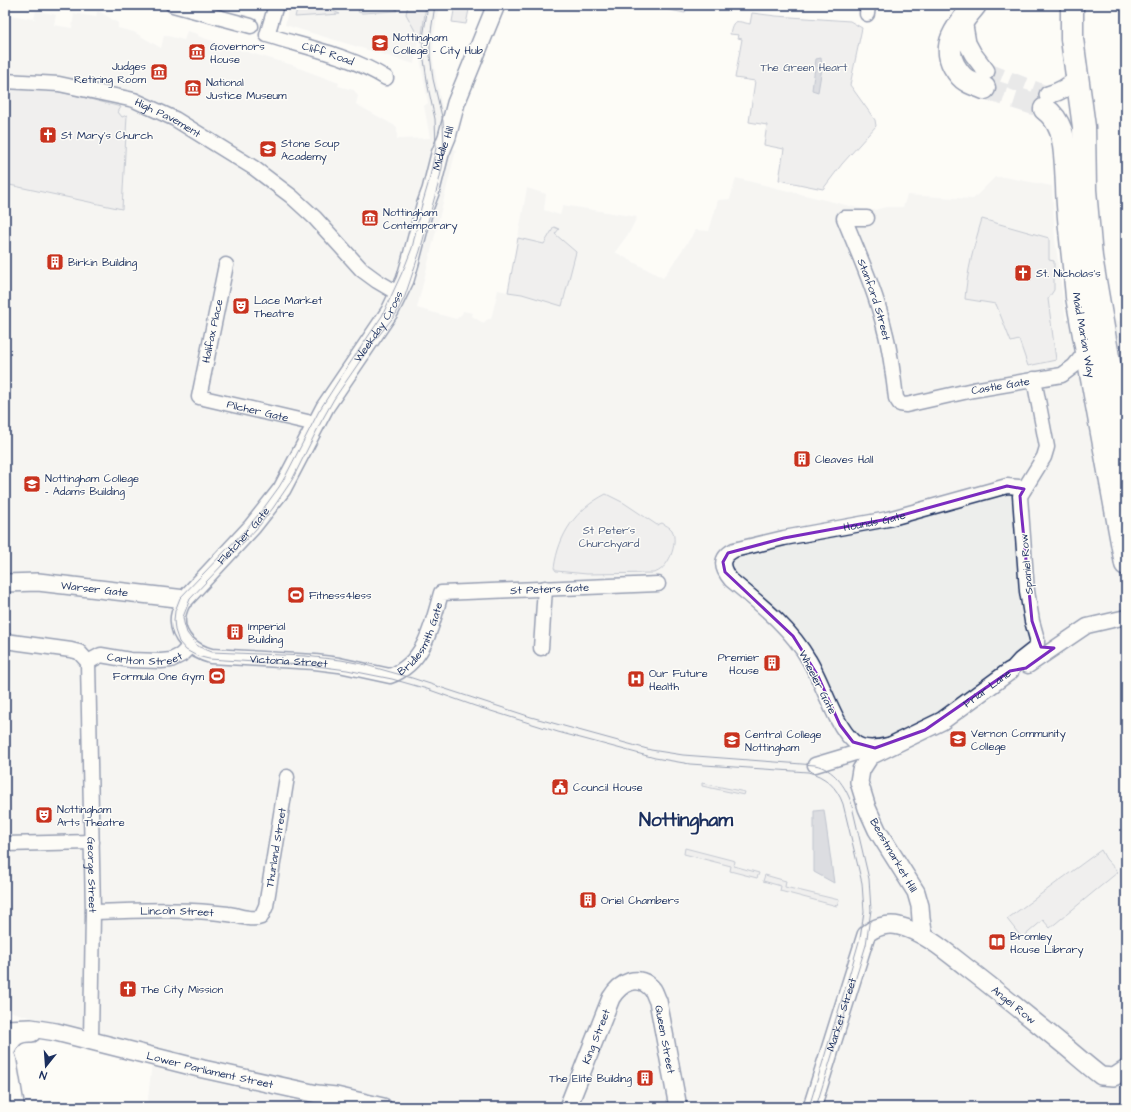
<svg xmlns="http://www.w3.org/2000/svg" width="1131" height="1112" viewBox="0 0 1131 1112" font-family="'Architects Daughter',sans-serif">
  <rect width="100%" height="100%" fill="#fdfcf7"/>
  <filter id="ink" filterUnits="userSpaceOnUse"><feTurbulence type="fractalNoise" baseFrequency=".025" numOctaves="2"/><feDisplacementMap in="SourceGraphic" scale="8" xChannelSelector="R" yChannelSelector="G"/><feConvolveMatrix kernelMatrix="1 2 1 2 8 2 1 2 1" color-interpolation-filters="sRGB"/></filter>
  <g filter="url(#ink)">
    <g fill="#edeeec">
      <polygon points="289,5 424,5 414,64 285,25"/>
      <polygon points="425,5 439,5 434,36 433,59 437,83 444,116 440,141 456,150 417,308 456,319 462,314 463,311 473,313 472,316 483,323 488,319 491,319 498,290 508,292 527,188 546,194 544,210 560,215 563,205 637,217 629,233 615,252 663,278 696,230 709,231 718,200 730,199 736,178 870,211 886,207 903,207 907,195 973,199 995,177 1004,177 1052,186 1055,239 1066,320 1126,321 1126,1107 147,1107 153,1053 5,1010 5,14 34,19 36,11 53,14 56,15 54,25 72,28 74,13 96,17 97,11 99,11 118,23 118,28 134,32 161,48 164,35 184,40 187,31 198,34 198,36 216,42 216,43 296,66 296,67 339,83 338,86 354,90 358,96 356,104 397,127 397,139 430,138 424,106 428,103 420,59 420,34"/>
    </g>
    <g fill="#e0e1e3" stroke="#7e88a0">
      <polygon points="298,5 322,6 340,14 295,17"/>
      <polygon points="361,5 394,5 397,11 362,13 358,12"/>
      <polygon points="408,5 426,5 421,42 406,14"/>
      <polygon points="455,5 470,5 466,24 452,22"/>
      <polygon points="644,5 687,5 685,13"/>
      <path d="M752 13 776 16 850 21 862 28 850 85 875 120 876 126 842 164 823 189 779 180 784 149 764 145 767 125 749 122 755 81 735 78 742 39 738 38 739 35 730 34C733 18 736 21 750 24Z"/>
      <polygon points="5,88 38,88 70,94 121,107 118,112 122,117 127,115 122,209 5,184"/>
      <path d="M982 219 1049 238V260L1054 261V290L1048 299 1056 360 1028 366 1019 340 1011 342 996 304 965 299C967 272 974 245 982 219Z"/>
      <polygon points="554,227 559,229 555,234 576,252 562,306 522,294 508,292 518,238 544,244"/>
      <path d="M606 494 624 503 657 525 662 523C665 525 670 527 672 530 679 543 668 571 653 573L587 574 556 571 554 568C559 534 575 510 606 494Z"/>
      <polygon points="702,783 745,792 744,795 702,786"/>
      <polygon points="685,848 735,861 734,866 759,873 757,878 730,871 731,866 684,854"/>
      <polygon points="1101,850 1106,859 1118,872 1050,928 1043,920 1022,938 1007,919"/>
      <polygon points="765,875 786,881 785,887 839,900 837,906 780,891 781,886 763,881"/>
    </g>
    <g fill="#b3b8c5" stroke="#76819c">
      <polygon points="821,58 822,68 818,92 812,90 816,59"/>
      <polygon points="824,810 834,883 814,872 814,811"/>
    </g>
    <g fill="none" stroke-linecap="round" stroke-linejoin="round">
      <polyline stroke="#d0d3d8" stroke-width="17" stroke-dasharray="17 8" stroke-linecap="butt" points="986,71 1048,95"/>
      <polyline stroke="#d0d3d8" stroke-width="22" stroke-dasharray="22 11" stroke-linecap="butt" points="984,88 1037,105 1045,109"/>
      <g stroke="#1b2f5e" stroke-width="17">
        <g id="minor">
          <polyline points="173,5 251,26"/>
          <path id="s1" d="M276 5 267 35C308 48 349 55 386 78"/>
          <polyline points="867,14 868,5"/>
          <path id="s2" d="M5 81 59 84 134 100 175 119 254 168 291 196 315 218 362 270 377 281 399 294"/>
          <path id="s3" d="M867 218H844C859 255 876 292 885 331 891 353 893 376 896 398L900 404 906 405 973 390 1062 375 1074 366 1082 356 1087 346"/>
          <path id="s4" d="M226 265 199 397 316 424"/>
          <path id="s5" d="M185 599C182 604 179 611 178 617 176 638 193 651 211 656L315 662 339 665 390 676C425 663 432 625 441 593L658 584"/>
          <polyline points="5,641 71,650 79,652 88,662"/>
          <polyline points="541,648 545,588"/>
          <path id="s6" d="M88 662 93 912 91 1040"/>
          <path id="s7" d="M88 662 101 655 130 660 161 661 171 660 181 655 186 650 188 644"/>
          <polyline points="1028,666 1087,626 1126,617"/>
          <polyline points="1010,671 1020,660 1034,649 1037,644 1037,639 1032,621 1027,591 1020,496 1044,457 1047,447 1034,379"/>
          <path id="s8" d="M888 745C876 748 862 750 853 741 835 725 823 683 809 660 790 627 760 604 731 580 721 568 719 558 734 550L784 538 888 519 1007 486 1019 487 1024 489"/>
          <polyline points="815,765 872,748"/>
          <polyline points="5,844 92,842"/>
          <path id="s9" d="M93 912C138 911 183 908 228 914 238 915 251 921 261 917L266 906 287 777"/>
        </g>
      </g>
      <g stroke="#1b2f5e" stroke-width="20">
        <g id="tertiary">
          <polyline points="963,20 967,43 973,54 986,71"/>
          <path d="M1048 95C1059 92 1069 87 1077 78"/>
          <path id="s10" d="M5 583 38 582 185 599 252 527 282 489 325 407 390 311 405 280 410 263 425 206 431 190 440 154 447 137 456 103 496 5"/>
          <path id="s11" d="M924 936 921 919 920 906 916 892 877 830 867 808 859 782 861 770 870 756 942 721 1010 671"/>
          <path id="s12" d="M5 1029 31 1028 56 1032 203 1069 317 1094 336 1096 383 1107"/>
          <path d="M5 1053C11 1040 15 1032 32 1033"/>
          <path id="s13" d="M568 1107 611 998C620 983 639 972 653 990 655 993 656 998 658 1001L678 1107"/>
          <path id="s14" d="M812 1107 866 935C874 927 888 923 899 926 924 932 947 952 966 967 1000 993 1033 1020 1066 1047 1078 1057 1089 1067 1101 1076L1114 1077 1126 1069"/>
        </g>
      </g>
      <g stroke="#1b2f5e" stroke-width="25">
        <g id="primary">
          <path d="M975 5C961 23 941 42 954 66 957 71 961 77 966 80 971 84 978 85 984 88"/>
          <polyline points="1072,5 1072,39 1084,127 1085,190 1091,257 1126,463"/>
          <path id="s15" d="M1045 109C1052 114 1058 123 1061 131 1066 147 1066 170 1067 186 1068 223 1074 260 1077 297L1126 564"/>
        </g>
      </g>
      <g stroke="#1b2f5e" stroke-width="25">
        <polyline id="trunk" points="5,1060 13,1107"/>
      </g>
      <use href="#minor" stroke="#fdfcf7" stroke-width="14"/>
      <use href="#tertiary" stroke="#fdfcf7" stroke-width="17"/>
      <use href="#primary" stroke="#fdfcf7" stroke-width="22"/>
      <use href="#trunk" stroke="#fdfcf7" stroke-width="22"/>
      <g stroke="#1b2f5e" stroke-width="1">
        <path d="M428 5 423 38V53L428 87 435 119 436 148 429 181 421 208 412 248 405 266 382 316 342 375 319 411 285 477 279 487 263 509 247 528 180 598 175 611 174 620 175 630 179 642 186 650 197 656 209 659 316 666 347 670 392 679 427 689 475 706 558 732 655 758 690 764 808 772C825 776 837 787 843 804L862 883 864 912 860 938 849 976 809 1107"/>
        <path d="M435 5 430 38V55L433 79 443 121 444 150 442 168 438 185 420 251 405 296 396 314 371 345 334 399 321 422 292 480 273 508 259 526 190 599 183 617 184 623 187 633 197 646 212 652 305 656 341 660 362 664 412 678 531 717 651 750 683 755 815 765C834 769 845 786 851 802L869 879 871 910 866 945 816 1107"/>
      </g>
    </g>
  </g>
  <path d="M0 0H1131V1112H0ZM1007 486 1024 489 1020 496 1021 509 1032 621 1041 647 1054 648 1026 668 1010 671 925 730 875 748 853 742 840 725 818 676 793 636 725 572 723 562 728 553 784 538 888 519Z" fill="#fdfcf7" fill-opacity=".55" fill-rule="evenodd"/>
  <path fill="none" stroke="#7b2cbf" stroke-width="3" stroke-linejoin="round" d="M1007 486 1024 489 1020 496 1021 509 1032 621 1041 647 1054 648 1026 668 1010 671 925 730 875 748 853 742 840 725 818 676 793 636 725 572 723 562 728 553 784 538 888 519Z"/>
  <defs>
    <g id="university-square" transform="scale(0.9)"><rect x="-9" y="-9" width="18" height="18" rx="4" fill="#c8321e" stroke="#fdfcf7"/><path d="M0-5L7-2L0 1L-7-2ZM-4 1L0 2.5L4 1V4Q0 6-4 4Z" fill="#fff"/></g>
    <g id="museum-square" transform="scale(0.9)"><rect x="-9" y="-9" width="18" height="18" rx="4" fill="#c8321e" stroke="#fdfcf7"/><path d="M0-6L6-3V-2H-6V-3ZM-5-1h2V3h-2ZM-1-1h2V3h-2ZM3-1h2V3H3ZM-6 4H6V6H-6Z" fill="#fff"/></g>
    <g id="church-square" transform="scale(0.9)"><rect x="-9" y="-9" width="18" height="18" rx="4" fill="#c8321e" stroke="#fdfcf7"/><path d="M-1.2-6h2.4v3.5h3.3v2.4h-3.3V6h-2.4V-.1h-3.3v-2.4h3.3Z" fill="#fff"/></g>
    <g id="school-square" transform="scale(0.9)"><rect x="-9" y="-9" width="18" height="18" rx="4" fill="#c8321e" stroke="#fdfcf7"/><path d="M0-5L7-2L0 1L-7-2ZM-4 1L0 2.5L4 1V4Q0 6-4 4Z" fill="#fff"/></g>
    <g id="building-square" transform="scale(0.9)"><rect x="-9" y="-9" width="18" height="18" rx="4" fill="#c8321e" stroke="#fdfcf7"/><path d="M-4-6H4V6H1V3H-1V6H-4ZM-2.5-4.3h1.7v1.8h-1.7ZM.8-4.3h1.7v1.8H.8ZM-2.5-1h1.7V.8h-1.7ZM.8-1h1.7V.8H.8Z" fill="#fff"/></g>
    <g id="theatre-square" transform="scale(0.9)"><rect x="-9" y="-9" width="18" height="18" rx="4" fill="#c8321e" stroke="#fdfcf7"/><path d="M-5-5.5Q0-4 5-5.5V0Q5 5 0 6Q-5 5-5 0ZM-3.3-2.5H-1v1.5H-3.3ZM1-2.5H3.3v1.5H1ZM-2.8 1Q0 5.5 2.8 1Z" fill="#fff"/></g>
    <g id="stadium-square" transform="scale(0.9)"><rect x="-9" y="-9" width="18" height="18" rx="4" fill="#c8321e" stroke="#fdfcf7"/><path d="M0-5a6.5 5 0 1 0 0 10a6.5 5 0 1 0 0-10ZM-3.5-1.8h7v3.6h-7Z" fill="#fff"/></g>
    <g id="hospital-square" transform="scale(0.9)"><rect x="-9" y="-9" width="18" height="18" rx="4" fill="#c8321e" stroke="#fdfcf7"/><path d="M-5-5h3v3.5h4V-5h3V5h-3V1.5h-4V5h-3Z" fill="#fff"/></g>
    <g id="civic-square" transform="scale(0.9)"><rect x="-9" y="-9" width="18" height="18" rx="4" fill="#c8321e" stroke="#fdfcf7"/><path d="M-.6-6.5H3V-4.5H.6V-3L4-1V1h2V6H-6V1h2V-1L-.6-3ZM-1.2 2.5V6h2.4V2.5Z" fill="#fff"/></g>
    <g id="library-square" transform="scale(0.9)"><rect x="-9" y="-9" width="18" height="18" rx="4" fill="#c8321e" stroke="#fdfcf7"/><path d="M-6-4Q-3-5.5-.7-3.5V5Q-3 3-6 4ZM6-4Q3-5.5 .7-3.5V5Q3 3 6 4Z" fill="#fff"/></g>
  </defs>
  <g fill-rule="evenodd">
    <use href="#university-square" x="380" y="43"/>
    <use href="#museum-square" x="197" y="52"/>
    <use href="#museum-square" x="159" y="72"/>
    <use href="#museum-square" x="193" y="88"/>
    <use href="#church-square" x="48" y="135"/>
    <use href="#school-square" x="268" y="149"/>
    <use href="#museum-square" x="370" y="218"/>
    <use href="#building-square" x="55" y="262"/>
    <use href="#church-square" x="1023" y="273"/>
    <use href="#theatre-square" x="241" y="306"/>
    <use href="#building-square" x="802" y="459"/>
    <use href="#university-square" x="32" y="484"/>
    <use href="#stadium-square" x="296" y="595"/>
    <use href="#building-square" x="235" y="632"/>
    <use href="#building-square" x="772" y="663"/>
    <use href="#stadium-square" x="217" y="676"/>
    <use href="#hospital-square" x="636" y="679"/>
    <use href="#university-square" x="958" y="739"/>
    <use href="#university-square" x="732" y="740"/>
    <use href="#civic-square" x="560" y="787"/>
    <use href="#theatre-square" x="44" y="815"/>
    <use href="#building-square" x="588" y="900"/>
    <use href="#library-square" x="997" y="942"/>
    <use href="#church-square" x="128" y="989"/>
    <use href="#building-square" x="645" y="1078"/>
  </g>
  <g text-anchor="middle" stroke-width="3" stroke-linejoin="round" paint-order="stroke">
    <g font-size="11" fill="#1b2f5e" stroke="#fdfcf7" text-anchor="start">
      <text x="393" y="41">Nottingham<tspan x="393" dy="13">College - City Hub</tspan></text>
      <text x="210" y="50">Governors<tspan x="210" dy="13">House</tspan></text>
      <text x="146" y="70" text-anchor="end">Judges<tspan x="146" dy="13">Retiring Room</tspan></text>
      <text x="206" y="86">National<tspan x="206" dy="13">Justice Museum</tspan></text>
      <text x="61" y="139">St Mary's Church</text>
      <text x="281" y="147">Stone Soup<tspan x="281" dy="13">Academy</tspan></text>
      <text x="383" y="216">Nottingham<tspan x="383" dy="13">Contemporary</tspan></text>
      <text x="68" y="266">Birkin Building</text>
      <text x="1036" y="277">St. Nicholas's</text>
      <text x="254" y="304">Lace Market<tspan x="254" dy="13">Theatre</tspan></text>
      <text x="815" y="463">Cleaves Hall</text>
      <text x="45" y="482">Nottingham College<tspan x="45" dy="13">- Adams Building</tspan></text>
      <text x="309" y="599">Fitness4less</text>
      <text x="248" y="630">Imperial<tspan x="248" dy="13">Building</tspan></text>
      <text x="759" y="661" text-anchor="end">Premier<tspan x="759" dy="13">House</tspan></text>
      <text x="649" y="677">Our Future<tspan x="649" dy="13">Health</tspan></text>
      <text x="204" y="680" text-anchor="end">Formula One Gym</text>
      <text x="971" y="737">Vernon Community<tspan x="971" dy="13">College</tspan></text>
      <text x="745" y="738">Central College<tspan x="745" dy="13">Nottingham</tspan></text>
      <text x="573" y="791">Council House</text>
      <text x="57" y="813">Nottingham<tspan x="57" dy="13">Arts Theatre</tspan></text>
      <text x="601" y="904">Oriel Chambers</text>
      <text x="1010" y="940">Bromley<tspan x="1010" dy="13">House Library</tspan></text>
      <text x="141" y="993">The City Mission</text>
      <text x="632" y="1082" text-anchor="end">The Elite Building</text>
    </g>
    <g font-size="11" fill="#1b2f5e" stroke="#fdfcf7">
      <text dy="4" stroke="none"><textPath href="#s1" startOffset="95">Cliff Road</textPath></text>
      <text dy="4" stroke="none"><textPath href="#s2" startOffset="169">High Pavement</textPath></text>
      <text dy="4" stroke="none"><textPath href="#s10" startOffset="708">Middle Hill</textPath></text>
      <text dy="4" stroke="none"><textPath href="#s3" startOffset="110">Stanford Street</textPath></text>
      <text dy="4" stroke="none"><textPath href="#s10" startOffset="517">Weekday Cross</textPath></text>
      <text transform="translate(212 331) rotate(-78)" y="4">Halifax Place</text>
      <text dy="4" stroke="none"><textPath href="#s15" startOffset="233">Maid Marian Way</textPath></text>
      <text dy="4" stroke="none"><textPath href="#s3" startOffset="321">Castle Gate</textPath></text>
      <text dy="4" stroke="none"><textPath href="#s4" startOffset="195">Pilcher Gate</textPath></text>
      <text dy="4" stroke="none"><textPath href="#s8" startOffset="422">Hounds Gate</textPath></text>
      <text dy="4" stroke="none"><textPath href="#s10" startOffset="267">Fletcher Gate</textPath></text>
      <text transform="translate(1026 564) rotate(-95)" y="4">Spaniel Row</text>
      <text dy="4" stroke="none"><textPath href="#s5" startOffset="466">St Peters Gate</textPath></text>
      <text dy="4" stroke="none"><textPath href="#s10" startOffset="90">Warser Gate</textPath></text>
      <text dy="4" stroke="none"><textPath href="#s5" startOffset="306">Bridlesmith Gate</textPath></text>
      <text dy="4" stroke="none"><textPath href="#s7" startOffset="59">Carlton Street</textPath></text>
      <text dy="4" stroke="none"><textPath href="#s5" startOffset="153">Victoria Street</textPath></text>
      <text transform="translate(818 682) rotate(63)" y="4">Wheeler Gate</text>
      <text dy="4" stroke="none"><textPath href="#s11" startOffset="334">Friar Lane</textPath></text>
      <text dy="4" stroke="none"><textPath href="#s9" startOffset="240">Thurland Street</textPath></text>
      <text transform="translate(894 855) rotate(60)" y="4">Beastmarket Hill</text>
      <text dy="4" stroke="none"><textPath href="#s6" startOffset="213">George Street</textPath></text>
      <text dy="4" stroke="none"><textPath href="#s9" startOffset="84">Lincoln Street</textPath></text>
      <text dy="4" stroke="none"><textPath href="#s14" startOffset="356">Angel Row</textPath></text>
      <text dy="4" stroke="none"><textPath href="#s14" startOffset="97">Market Street</textPath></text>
      <text dy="4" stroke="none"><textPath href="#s13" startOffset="76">King Street</textPath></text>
      <text dy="4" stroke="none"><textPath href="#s13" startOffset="220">Queen Street</textPath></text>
      <text dy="4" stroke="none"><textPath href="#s12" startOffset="210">Lower Parliament Street</textPath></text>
    </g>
    <g font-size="11" fill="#4c5c7f" stroke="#fdfcf7">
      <text x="804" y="71">The Green Heart</text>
      <text x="609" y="534">St Peter's<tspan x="609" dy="13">Churchyard</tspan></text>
    </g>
    <g font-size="19" font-weight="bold" fill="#1b2f5e" stroke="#fdfcf7">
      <text x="686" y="826">Nottingham</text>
    </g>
  </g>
  <rect width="1131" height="1112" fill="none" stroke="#fdfcf7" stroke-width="20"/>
  <rect x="10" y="10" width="1111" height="1092" fill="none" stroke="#1b2f5e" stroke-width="1.5" filter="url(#ink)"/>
  <g transform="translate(46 1066) rotate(197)" stroke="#fdfcf7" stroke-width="3" paint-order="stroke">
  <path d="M0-3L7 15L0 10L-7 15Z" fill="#1b2f5e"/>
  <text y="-6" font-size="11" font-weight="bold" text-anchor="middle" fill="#1b2f5e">N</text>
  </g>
</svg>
